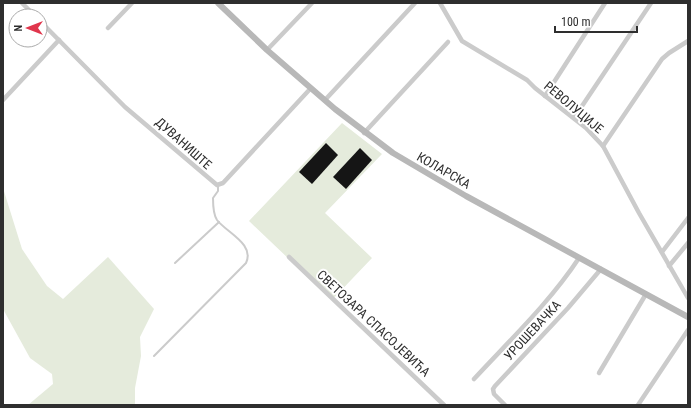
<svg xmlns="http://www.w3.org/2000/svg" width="691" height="408" viewBox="0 0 691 408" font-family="'Roboto Condensed',sans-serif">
  <rect width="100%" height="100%" fill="#fff"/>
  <g fill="#e5ebdc">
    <polygon points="342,123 382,154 325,213 372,258 332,300 249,221"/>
    <polygon points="3,188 22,249 47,286 63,299 108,257 154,309 140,337 141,356 135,388 135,405 28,405 53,384 52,374 30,358 3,309"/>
  </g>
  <g fill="#151515">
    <polygon points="326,143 338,155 312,184 299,172"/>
    <polygon points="360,148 372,160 346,189 333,177"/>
  </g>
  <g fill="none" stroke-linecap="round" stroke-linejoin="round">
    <g stroke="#cbcbcb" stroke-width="2">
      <polyline points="175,263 219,222"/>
      <path d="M154 356 246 263C255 244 227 233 217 220 213 214 213 205 213 198L218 191V185"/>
    </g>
    <g stroke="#cbcbcb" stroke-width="4.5">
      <polyline points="22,3 35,16"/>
      <polyline points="440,3 462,41 527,80 535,88 586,128 603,146 639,213 688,298"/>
      <polyline points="40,21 125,107 217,185 223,183 311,88"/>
      <polyline points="108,28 132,3"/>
      <polyline points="267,50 312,3"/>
      <polyline points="545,96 605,3"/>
      <polyline points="3,100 59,40"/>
      <polyline points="325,100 415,3"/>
      <polyline points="574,118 651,3"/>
      <polyline points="364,133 448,42"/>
      <polyline points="603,146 662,59 669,53 688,41"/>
      <polyline points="662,252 688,218"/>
      <polyline points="289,257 444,405"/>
      <polyline points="669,266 688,243"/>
      <polyline points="599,373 646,294"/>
      <path d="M474 379C510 340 550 302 579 258"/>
      <polyline points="505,405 494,394 493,389 495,386 568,308 601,269"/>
      <polyline points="638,405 688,330"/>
    </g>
    <polyline stroke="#b8b8b8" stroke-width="6" points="218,3 267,50 335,109 393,153 466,196 688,317"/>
  </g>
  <g text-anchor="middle" stroke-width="4" stroke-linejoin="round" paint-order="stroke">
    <g font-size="13" fill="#2e2e2e" stroke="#fff">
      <text transform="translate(574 107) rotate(40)" y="5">РЕВОЛУЦИЈЕ</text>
      <text transform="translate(184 143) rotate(42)" y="5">ДУВАНИШТЕ</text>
      <text transform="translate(444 170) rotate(30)" y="5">КОЛАРСКА</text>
      <text transform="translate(374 323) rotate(43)" y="5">СВЕТОЗАРА СПАСОЈЕВИЋА</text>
      <text transform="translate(532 330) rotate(-47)" y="5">УРОШЕВАЧКА</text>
    </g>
  </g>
  <rect width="691" height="408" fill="none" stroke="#2e2e2e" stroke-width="8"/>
  <g transform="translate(28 28) rotate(270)"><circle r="19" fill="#ffffff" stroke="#ababab"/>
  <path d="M0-3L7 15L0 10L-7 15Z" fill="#e0364c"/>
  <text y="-6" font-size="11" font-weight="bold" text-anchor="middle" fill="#2e2e2e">N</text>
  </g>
  <path d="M555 26v6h82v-6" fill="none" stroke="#2e2e2e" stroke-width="2"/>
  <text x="561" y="26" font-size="12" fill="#2e2e2e" stroke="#ffffff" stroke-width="3" paint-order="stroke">100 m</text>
</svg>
